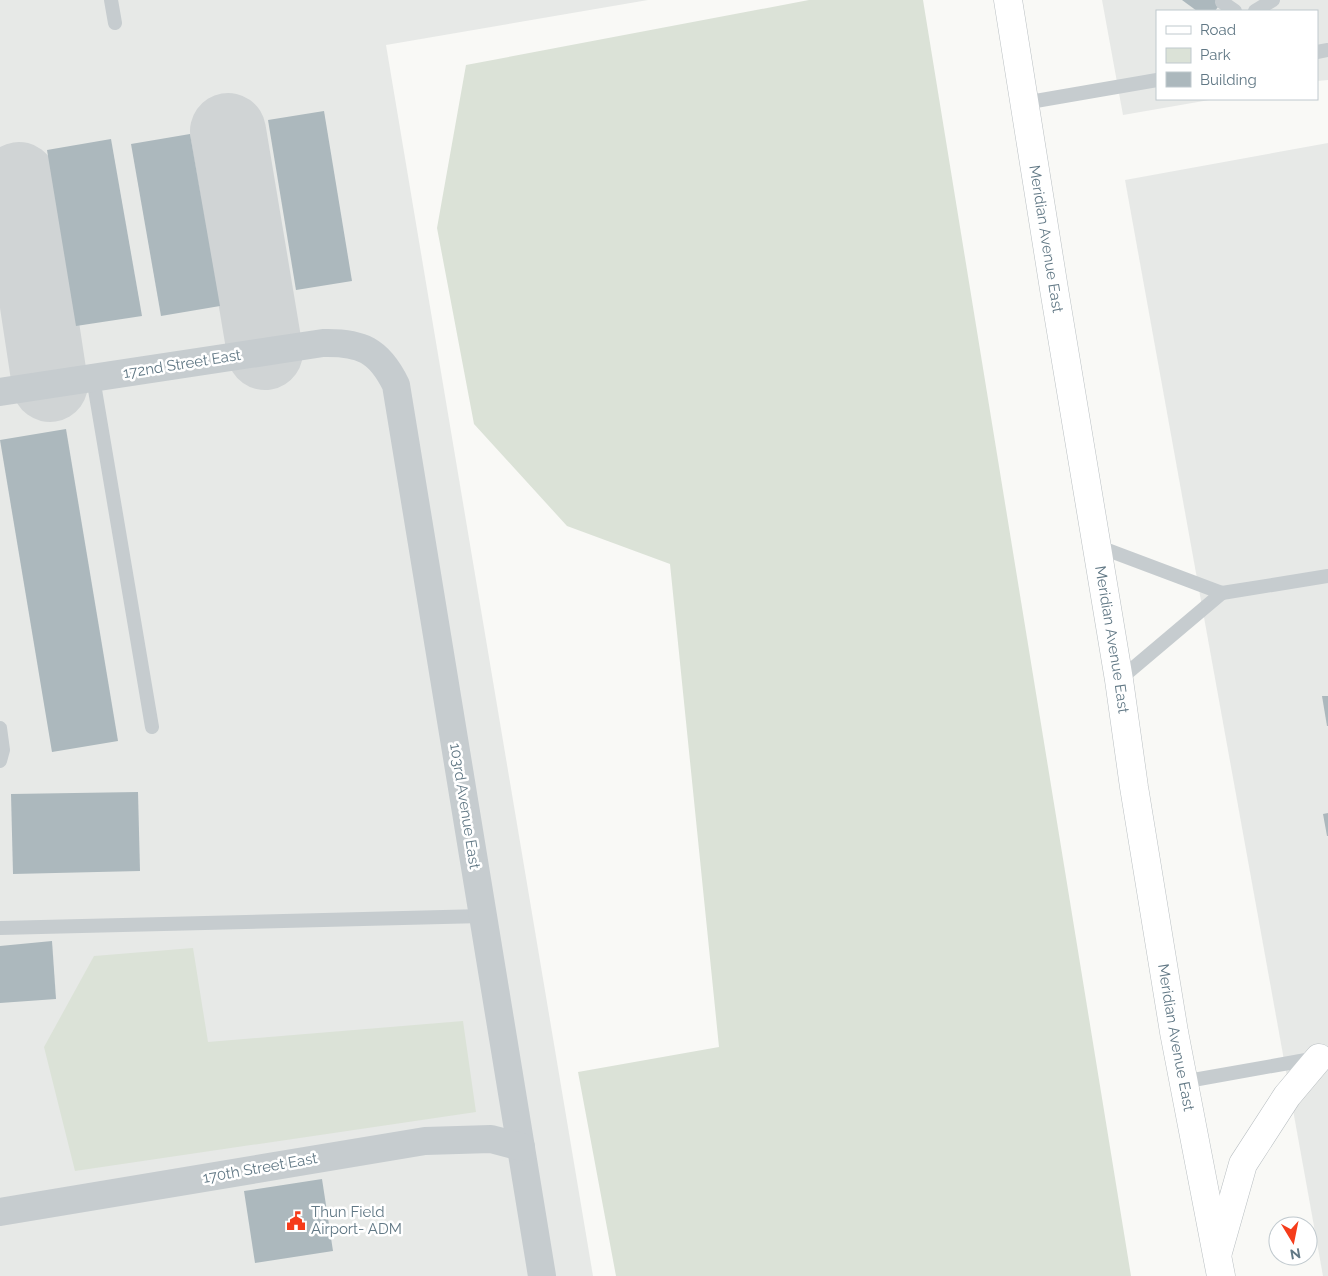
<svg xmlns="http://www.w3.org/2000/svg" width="1328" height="1276" viewBox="0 0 1328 1276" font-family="Raleway,sans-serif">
  <rect width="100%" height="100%" fill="#f9f9f6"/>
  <g fill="#e7e9e7">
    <polygon points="0,0 648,0 386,45 593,1276 0,1276"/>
    <polygon points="1102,0 1328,0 1328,80 1317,81 1317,11 1157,11 1157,99 1215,99 1123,115"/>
    <polygon points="1328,143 1328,1276 1323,1276 1125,180"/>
  </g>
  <g fill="#dbe2d7">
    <polygon points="809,0 923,0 1131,1276 616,1276 578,1072 719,1047 670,564 567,526 474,424 437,228 466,65"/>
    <polygon points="193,948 208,1042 463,1021 476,1112 75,1171 44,1047 94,956"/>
  </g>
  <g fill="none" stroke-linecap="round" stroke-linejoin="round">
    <g stroke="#d0d4d5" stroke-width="76">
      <polyline points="228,131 265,352"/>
      <polyline points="19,180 50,384"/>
    </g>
  </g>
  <g fill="#acb8bd">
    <polygon points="1182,0 1223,0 1215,11 1197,11"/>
    <polygon points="324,111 352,281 296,290 268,120"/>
    <polygon points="190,134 220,306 161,316 131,144"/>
    <polygon points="111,139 142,316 76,326 47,150"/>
    <polygon points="66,429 118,741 52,752 0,440"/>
    <polygon points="1322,696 1328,696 1328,726 1327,726"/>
    <polygon points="138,792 140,871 13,874 11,794"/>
    <polygon points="1328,813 1328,836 1327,836 1323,814"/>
    <polygon points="52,941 56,999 0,1003 0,946"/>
    <polygon points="322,1179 333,1251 255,1263 244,1191"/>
  </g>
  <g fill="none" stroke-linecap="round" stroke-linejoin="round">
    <g stroke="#b9bfc2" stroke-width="29">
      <g id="primary">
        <path id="s1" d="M1008 0 1054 289 1119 680 1134 787 1174 1032 1221 1276"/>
        <polyline points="1218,1252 1243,1164 1287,1096 1319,1058"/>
      </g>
    </g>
    <g stroke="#c6cccf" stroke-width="14">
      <polyline points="111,0 115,23"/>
      <polyline points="1222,2 1235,11"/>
      <polyline points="1255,11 1273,0"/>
      <polyline points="1317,52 1328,50"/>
      <polyline points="1024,103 1157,80"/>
      <polyline points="93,378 152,727"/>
      <polyline points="1097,546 1222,593 1328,576"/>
      <polyline points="1119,680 1222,593"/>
      <polyline points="0,728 3,750 0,761"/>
      <polyline points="0,928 483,916"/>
      <polyline points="1182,1082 1317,1058"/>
    </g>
    <g stroke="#c6cccf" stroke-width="28">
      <path d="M0 392 323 343C361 342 379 350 396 385L542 1276"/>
      <polyline points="0,1212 425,1141 491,1139 521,1147"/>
    </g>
    <use href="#primary" stroke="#fff" stroke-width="28"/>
  </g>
  <defs>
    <g id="civic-bare" transform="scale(1.5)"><path d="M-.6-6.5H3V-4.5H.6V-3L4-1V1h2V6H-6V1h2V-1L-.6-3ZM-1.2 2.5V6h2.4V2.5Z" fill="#f53c1b" stroke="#fff" stroke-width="2.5" paint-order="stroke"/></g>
  </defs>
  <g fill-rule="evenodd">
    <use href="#civic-bare" x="296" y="1221"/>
  </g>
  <g text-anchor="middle" stroke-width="5" stroke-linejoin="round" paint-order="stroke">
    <g font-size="15" fill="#617885" stroke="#fff">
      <text dy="5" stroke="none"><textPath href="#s1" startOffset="242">Meridian Avenue East</textPath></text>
      <text transform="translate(182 364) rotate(-9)" y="5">172nd Street East</text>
      <text dy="5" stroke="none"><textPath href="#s1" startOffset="648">Meridian Avenue East</textPath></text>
      <text transform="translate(465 806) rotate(81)" y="5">103rd Avenue East</text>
      <text dy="5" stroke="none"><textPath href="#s1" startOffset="1051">Meridian Avenue East</textPath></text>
      <text transform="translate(260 1168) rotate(-10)" y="5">170th Street East</text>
    </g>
    <g font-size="15" fill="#617885" stroke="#fff" text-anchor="start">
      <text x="311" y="1217">Thun Field<tspan x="311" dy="17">Airport- ADM</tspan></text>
    </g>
  </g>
  <rect x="1156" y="10" width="162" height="90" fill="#ffffff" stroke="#c0c9ce"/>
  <rect x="1166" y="26" width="25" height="8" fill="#ffffff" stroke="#c0c9ce"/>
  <text x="1200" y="35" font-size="15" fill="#617885">Road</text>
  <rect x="1166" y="48" width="25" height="15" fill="#dbe2d7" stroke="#c0c9ce"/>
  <text x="1200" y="60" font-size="15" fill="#617885">Park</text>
  <rect x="1166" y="72" width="25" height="15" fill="#acb8bd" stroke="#c0c9ce"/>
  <text x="1200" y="85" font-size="15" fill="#617885">Building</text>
  <g transform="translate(1293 1241) rotate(170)"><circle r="24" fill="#ffffff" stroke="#c0c9ce"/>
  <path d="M0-4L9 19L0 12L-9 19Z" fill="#f53c1b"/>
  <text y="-8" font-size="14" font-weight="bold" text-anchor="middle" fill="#617885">N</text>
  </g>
</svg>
